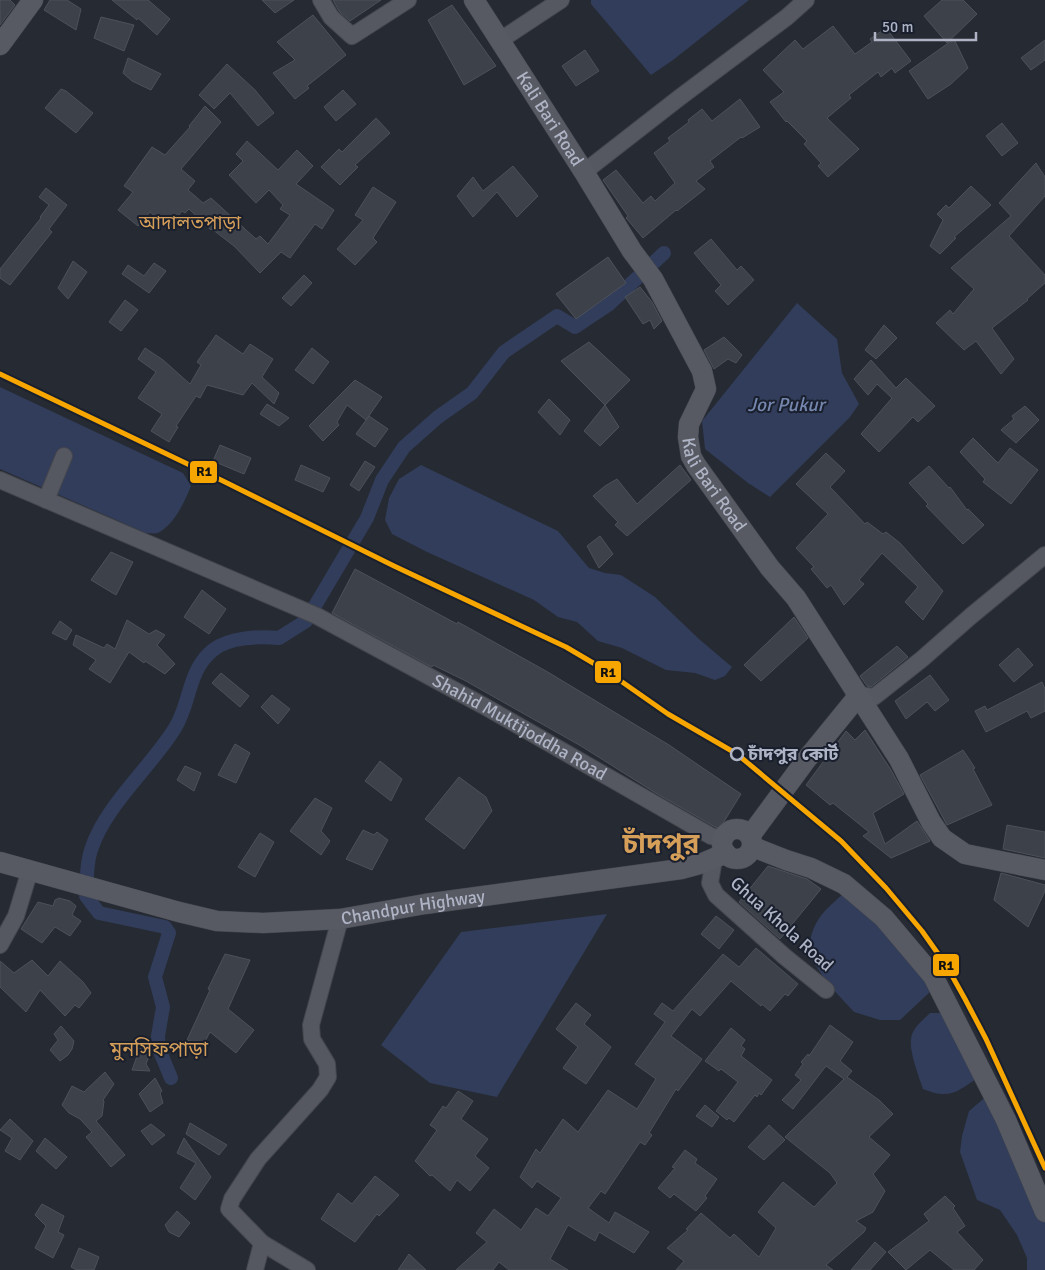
<svg xmlns="http://www.w3.org/2000/svg" width="1045" height="1270" viewBox="0 0 1045 1270" font-family="Signika,'Noto Sans Bengali',sans-serif">
  <rect width="100%" height="100%" fill="#262a32"/>
  <g fill="#313d5a">
    <polygon points="591,0 749,0 673,60 651,75 591,4"/>
    <polygon points="797,303 837,339 842,373 859,404 850,417 770,497 748,483 705,449 702,421"/>
    <path d="M0 387 183 473 191 486C185 501 174 525 158 533 155 534 150 533 146 533L0 469Z"/>
    <polygon points="421,465 558,531 589,568 605,573 621,575 655,597 699,639 732,667 725,676 715,680 695,673 666,670 622,648 598,641 577,622 558,617 534,600 427,552 392,534 385,520 389,498 399,479"/>
    <path d="M845 892 890 926 932 990 900 1020H880L854 1012 828 984 808 954C812 920 821 914 845 892Z"/>
    <polygon points="607,914 497,1097 430,1083 381,1045 461,932"/>
    <path d="M930 1013H948L979 1077C956 1092 951 1100 923 1089 919 1077 909 1051 911 1039 912 1028 923 1020 930 1013Z"/>
    <polygon points="988,1095 1045,1218 1045,1270 1027,1270 1027,1258 1017,1235 1000,1210 977,1200 960,1152 962,1136 969,1111"/>
  </g>
  <g fill="none" stroke-linecap="round" stroke-linejoin="round">
    <path stroke="#313d5a" stroke-width="14" d="M171 1078 159 1049 158 1036 163 1007 155 977 169 933 165 927 99 913 86 896C87 881 86 864 91 850 104 807 151 767 175 728 191 703 187 671 213 650 229 637 261 636 279 638L306 621 367 518 382 480 404 447 438 417 472 393 504 352 557 316 575 327 608 305 664 253"/>
  </g>
  <g fill="#3d4149" stroke="#4d515a">
    <polygon points="0,0 10,0 15,5 0,25"/>
    <polygon points="50,0 67,0 81,9 76,30 44,10"/>
    <polygon points="112,0 148,0 170,19 157,35 138,18 137,20"/>
    <polygon points="262,0 294,0 275,13"/>
    <polygon points="333,0 381,0 350,21 339,11"/>
    <polygon points="942,0 963,0 977,14 947,43 924,16"/>
    <polygon points="452,5 496,66 464,85 428,20"/>
    <polygon points="313,15 346,55 307,86 309,88 295,99 273,73 295,60 277,42"/>
    <polygon points="101,17 134,25 124,51 94,38"/>
    <polygon points="833,26 855,54 872,42 870,39 886,28 911,61 895,73 892,68 881,77 878,72 849,95 851,98 827,118 859,149 828,177 818,166 821,163 804,144 807,141 787,121 786,122 770,102 784,92 763,70 795,40 803,49"/>
    <polygon points="954,39 968,68 951,84 928,99 909,71"/>
    <polygon points="1045,40 1045,60 1031,70 1021,58"/>
    <polygon points="585,50 599,71 576,86 562,66"/>
    <polygon points="128,58 161,74 151,90 132,81 123,73"/>
    <polygon points="227,64 255,90 274,113 258,126 230,93 214,109 199,95"/>
    <polygon points="61,89 66,91 93,113 76,133 45,108"/>
    <polygon points="343,90 356,104 336,121 324,107"/>
    <polygon points="740,99 760,127 742,138 741,137 710,161 714,167 696,181 705,189 677,211 676,210 643,238 627,219 626,218 628,216 603,180 616,170 643,203 651,196 655,201 675,183 654,153 670,141 668,138 689,122 688,120 702,109 712,121"/>
    <polygon points="205,106 221,122 181,169 195,181 188,190 203,203 211,198 256,239 260,236 268,244 290,215 280,209 283,205 269,190 256,203 229,175 243,161 236,154 247,141 278,170 297,150 313,166 296,184 334,210 322,229 315,224 290,258 281,252 260,273 234,246 212,229 211,230 189,209 185,213 182,211 169,228 150,212 138,226 118,210 133,192 124,186 152,147 165,155 190,127 189,126"/>
    <polygon points="376,118 390,133 355,165 358,167 340,185 321,167 339,149 342,152"/>
    <polygon points="1002,123 1018,143 1002,156 986,136"/>
    <polygon points="1036,163 1045,177 1045,196 1009,236 1045,275 1045,283 1027,299 1028,300 992,328 1014,359 1001,374 976,341 964,350 936,323 950,310 953,314 974,289 951,268 1011,216 999,203"/>
    <polygon points="513,166 538,196 517,217 497,192 473,217 457,196 473,177 483,191"/>
    <polygon points="971,186 991,205 954,237 956,238 940,254 930,246 943,220 937,214 946,205 949,208"/>
    <polygon points="373,187 396,202 373,238 377,242 355,265 337,249 363,220 355,215"/>
    <polygon points="46,188 67,205 49,229 52,232 10,285 0,278 0,269 41,218 40,217 49,205 39,197"/>
    <polygon points="711,239 737,270 741,266 754,280 728,305 715,291 721,285 694,253"/>
    <polygon points="608,257 626,283 576,319 556,294"/>
    <polygon points="73,261 87,272 68,299 58,288"/>
    <polygon points="154,263 166,271 149,293 122,274 128,265 144,276"/>
    <polygon points="304,275 312,283 291,306 282,298"/>
    <polygon points="640,287 652,302 662,321 654,329 650,320 643,324 625,297"/>
    <polygon points="125,300 138,310 121,331 109,322"/>
    <polygon points="884,325 897,338 876,359 865,350"/>
    <polygon points="216,335 243,354 250,344 273,359 262,377 279,393 274,404 252,383 243,395 207,385 200,398 196,396 176,426 178,427 169,442 151,431 162,414 138,398 156,372 138,359 145,348 163,360 190,384 201,365 197,362"/>
    <polygon points="724,337 742,355 736,363 728,359 714,369 704,350"/>
    <polygon points="589,342 630,380 605,405 561,361"/>
    <polygon points="312,348 329,362 313,384 295,370"/>
    <polygon points="871,360 896,388 906,378 935,406 918,422 913,417 879,452 861,434 892,398 877,384 868,395 854,379"/>
    <polygon points="355,380 382,397 366,420 347,405 337,422 339,425 323,441 309,426"/>
    <polygon points="549,399 570,420 560,435 538,412"/>
    <polygon points="267,404 289,418 279,426 260,414"/>
    <polygon points="605,405 619,427 600,446 584,431"/>
    <polygon points="1025,406 1039,420 1016,443 1001,430 1014,419 1012,416"/>
    <polygon points="369,416 388,429 375,447 356,434"/>
    <polygon points="973,438 998,463 1010,448 1038,470 1011,504 983,482 985,479 960,452"/>
    <polygon points="220,445 251,458 244,474 213,461"/>
    <polygon points="826,453 845,471 830,487 865,524 867,522 883,534 886,532 900,543 943,591 923,620 905,602 918,587 882,553 859,580 864,584 844,605 831,585 827,588 811,569 814,567 796,548 828,514 796,484"/>
    <polygon points="365,461 375,467 359,491 350,485"/>
    <polygon points="301,465 330,478 323,492 295,480"/>
    <polygon points="680,465 691,480 627,536 615,525 618,522 593,496 605,486 617,479 637,504"/>
    <polygon points="929,466 949,488 950,487 967,510 968,509 984,525 963,544 926,506 928,504 909,483"/>
    <polygon points="600,536 613,554 599,568 587,546"/>
    <polygon points="111,552 133,562 116,595 91,580"/>
    <polygon points="355,569 457,624 458,622 546,671 669,745 741,794 720,828 715,827 654,792 581,746 464,680 433,665 432,667 332,613"/>
    <polygon points="202,590 226,609 209,634 184,617"/>
    <polygon points="794,617 808,638 761,681 744,665"/>
    <polygon points="127,620 149,634 156,630 165,635 157,645 175,664 165,674 145,661 144,663 129,652 110,683 89,669 96,660 73,645 76,635 104,648 107,644 115,649"/>
    <polygon points="60,621 72,630 66,640 52,633"/>
    <polygon points="897,646 908,657 871,687 867,686 860,676"/>
    <polygon points="1018,648 1033,665 1014,682 999,665"/>
    <polygon points="221,673 249,696 240,707 212,683"/>
    <polygon points="930,675 949,700 935,711 927,702 906,719 895,701"/>
    <polygon points="1042,682 1045,689 1045,711 1031,718 1027,711 986,732 975,711 985,706 987,710"/>
    <polygon points="272,695 290,709 278,724 261,707"/>
    <polygon points="865,730 891,770 904,794 873,813 885,844 917,821 930,841 891,858 863,836 869,832 833,803 830,805 806,785 846,731 855,740"/>
    <polygon points="235,744 250,753 236,783 218,775"/>
    <polygon points="963,750 975,768 973,769 992,805 947,825 920,775"/>
    <polygon points="380,761 402,779 391,801 365,781"/>
    <polygon points="185,766 201,773 194,791 177,780"/>
    <polygon points="459,777 486,797 492,811 464,849 425,819"/>
    <polygon points="315,798 332,808 321,831 330,841 321,855 290,831"/>
    <polygon points="1007,825 1045,832 1045,858 1003,849"/>
    <polygon points="363,830 374,835 377,832 388,840 372,870 346,859"/>
    <polygon points="260,833 274,842 255,877 238,867"/>
    <polygon points="768,866 807,879 821,889 780,939 739,902"/>
    <polygon points="1001,873 1045,885 1045,891 1028,927 994,900"/>
    <polygon points="59,898 70,901 76,906 72,915 81,921 70,936 55,927 42,943 21,929 38,902 53,906 55,900"/>
    <polygon points="716,916 734,930 719,949 701,934"/>
    <polygon points="756,948 798,984 788,996 785,994 770,1011 762,1004 761,1006 731,981 700,1016 692,1009 671,1036 702,1059 678,1091 676,1089 649,1133 652,1135 645,1145 640,1142 605,1194 601,1191 588,1208 609,1223 615,1212 649,1232 634,1253 599,1232 595,1241 568,1225 550,1259 568,1270 509,1270 499,1262 493,1270 456,1270 487,1242 476,1233 494,1209 521,1230 536,1208 548,1216 561,1198 537,1181 532,1188 520,1177 536,1149 540,1153 563,1119 578,1132 608,1090 637,1109 656,1079 635,1064 665,1022 654,1014 662,1003 673,1011 723,954 739,967"/>
    <polygon points="225,954 250,960 228,1009 254,1030 236,1053 210,1032 203,1045 187,1040 210,990 208,989"/>
    <polygon points="32,960 48,976 60,961 83,982 91,993 79,1008 75,1005 65,1016 40,990 26,1012 0,987 0,961 14,973"/>
    <polygon points="576,1003 591,1015 584,1024 611,1047 586,1084 563,1068 578,1047 556,1029"/>
    <polygon points="830,1025 853,1042 840,1061 852,1071 847,1077 879,1100 893,1114 869,1137 890,1155 873,1174 885,1191 873,1212 856,1221 866,1228 864,1232 826,1265 833,1270 676,1270 684,1261 667,1248 688,1230 686,1229 701,1213 730,1238 734,1234 759,1257 776,1228 758,1212 783,1182 814,1207 837,1183 830,1173 785,1137 844,1079 826,1066 793,1109 782,1100 801,1080 795,1075 803,1064 801,1062 808,1054 809,1056"/>
    <polygon points="61,1026 74,1041 72,1049 68,1055 60,1061 50,1050 58,1040 54,1034"/>
    <polygon points="731,1028 745,1040 741,1046 745,1049 741,1056 772,1080 761,1095 759,1093 757,1097 755,1095 734,1122 729,1118 727,1120 716,1111 738,1082 721,1069 719,1071 705,1061"/>
    <polygon points="140,1048 151,1051 146,1064 150,1071 132,1070"/>
    <polygon points="105,1072 114,1084 103,1100 104,1101 102,1116 96,1121 125,1155 111,1167 86,1137 92,1132 80,1119 69,1113 62,1105 72,1086 84,1092"/>
    <polygon points="155,1078 162,1091 160,1093 163,1103 150,1112 139,1094"/>
    <polygon points="458,1091 473,1101 461,1119 488,1139 475,1156 489,1168 470,1191 457,1180 450,1191 432,1175 430,1176 415,1161 437,1130 430,1125 443,1106 446,1108"/>
    <polygon points="705,1105 719,1117 712,1127 696,1116"/>
    <polygon points="10,1119 33,1141 20,1160 5,1151 12,1138 0,1130"/>
    <polygon points="190,1123 227,1145 219,1155 186,1134"/>
    <polygon points="151,1124 165,1135 152,1145 141,1131"/>
    <polygon points="769,1125 785,1140 764,1160 748,1147"/>
    <polygon points="45,1138 67,1157 56,1169 36,1151"/>
    <polygon points="184,1138 211,1177 195,1200 180,1188 196,1163 177,1153"/>
    <polygon points="685,1150 697,1159 695,1163 717,1179 705,1196 707,1198 696,1211 674,1194 670,1198 658,1188 675,1168 672,1167"/>
    <polygon points="375,1176 399,1195 379,1216 377,1214 355,1242 321,1219 338,1193 352,1204"/>
    <polygon points="945,1196 955,1206 953,1208 965,1226 957,1232 983,1260 974,1270 954,1270 930,1250 906,1270 888,1252 929,1221 924,1214"/>
    <polygon points="42,1204 64,1216 58,1232 64,1235 53,1258 35,1248 46,1226 35,1215"/>
    <polygon points="177,1211 190,1223 179,1237 169,1232 165,1225"/>
    <polygon points="875,1242 886,1252 870,1270 851,1270"/>
    <polygon points="79,1248 99,1257 94,1270 77,1270 71,1267"/>
    <polygon points="409,1254 426,1270 398,1270"/>
  </g>
  <g fill="none" stroke-linecap="round" stroke-linejoin="round">
    <g stroke="#44464d" stroke-width="18">
      <g id="minor">
        <polyline points="321,0 331,17 352,36 408,0"/>
        <polyline points="499,41 561,0"/>
        <polyline points="584,172 679,98 787,17 806,0"/>
        <path id="s1" d="M0 480 317 616 484 706 711 836 723 839"/>
        <polyline points="46,500 64,456"/>
        <polyline points="859,695 874,697 922,659 971,616 1045,555"/>
        <polyline points="714,859 710,883 716,895 784,956 826,990"/>
        <polyline points="0,945 16,916 30,870"/>
        <polyline points="255,1270 262,1243"/>
        <polyline points="307,1270 262,1243 229,1209 232,1199 258,1159 320,1090 328,1077 327,1064 312,1039 311,1025 340,919"/>
      </g>
    </g>
    <g stroke="#43474f" stroke-width="21">
      <g id="major">
        <path id="s2" d="M474 0 584 172 632 251 653 279 702 371 706 389 689 424 688 437 691 456 696 465 770 568 796 598 899 759 931 822 942 838 965 854 1045 870"/>
        <polyline points="0,45 33,0"/>
        <circle cx="737" cy="844" r="15"/>
        <polyline points="750,836 806,760 859,695"/>
        <polyline points="753,847 786,860 811,868 844,884 884,918 933,976 1006,1120 1045,1212"/>
        <path id="s3" d="M0 862 179 912 217 921 263 923 340 919 425 904 681 869 703 863 726 853"/>
      </g>
    </g>
    <use href="#minor" stroke="#565861" stroke-width="16"/>
    <use href="#major" stroke="#585a63" stroke-width="20"/>
    <g stroke="#191f2d" stroke-width="9">
      <polyline id="rail-1" points="0,374 223,481 394,566 566,647 605,670 668,714 737,754 841,841 886,888 922,931 946,965 965,999 986,1039 1045,1168"/>
    </g>
    <use href="#rail-1" stroke="#f7a600" stroke-width="5"/>
  </g>
  <circle fill="#191f2d" stroke="#aeb4c5" stroke-width="2.5" cx="737" cy="754" r="6"/>
  <g text-anchor="middle" stroke-width="4" stroke-linejoin="round" paint-order="stroke">
    <g font-size="18" fill="#aeb4c5" stroke="#191f2d">
      <text dy="6" stroke="none"><textPath href="#s2" startOffset="141">Kali Bari Road</textPath></text>
      <text dy="6" stroke="none"><textPath href="#s2" startOffset="561">Kali Bari Road</textPath></text>
      <text dy="6" stroke="none"><textPath href="#s1" startOffset="576">Shahid Muktijoddha Road</textPath></text>
      <text dy="6" stroke="none"><textPath href="#s3" startOffset="422">Chandpur Highway</textPath></text>
      <text transform="translate(782 924) rotate(42)" y="6">Ghua Khola Road</text>
    </g>
    <g font-size="18" font-weight="bold" fill="#aeb4c5" stroke="#191f2d" text-anchor="start">
      <text x="748" y="760">চাঁদপুর কোর্ট</text>
    </g>
    <g font-size="19" fill="#d59e59" stroke="#191f2d">
      <text x="190" y="229">আদালতপাড়া</text>
    </g>
    <g font-size="19" font-style="italic" fill="#7587af" stroke="#191f2d">
      <text x="786" y="411">Jor Pukur</text>
    </g>
    <g font-size="20" fill="#d59e59" stroke="#191f2d">
      <text x="159" y="1056">মুনসিফপাড়া</text>
    </g>
    <g font-size="28" font-weight="bold" fill="#d59e59" stroke="#191f2d">
      <text x="661" y="853">চাঁদপুর</text>
    </g>
  </g>
  <g stroke="#191f2d" stroke-width="2">
    <rect x="189" y="460" width="29" height="24" rx="5" fill="#f7a600"/>
    <rect x="594" y="660" width="28" height="24" rx="5" fill="#f7a600"/>
    <rect x="932" y="953" width="28" height="24" rx="5" fill="#f7a600"/>
  </g>
  <g font-size="14" text-anchor="middle" font-weight="bold" fill="#111">
    <text x="204" y="476">R1</text>
    <text x="608" y="677">R1</text>
    <text x="946" y="970">R1</text>
  </g>
  <path d="M875 32v8h101v-8" fill="none" stroke="#aeb4c5" stroke-width="2.5"/>
  <text x="882" y="32" font-size="15" fill="#aeb4c5" stroke="#191f2d" stroke-width="4" paint-order="stroke">50 m</text>
</svg>
